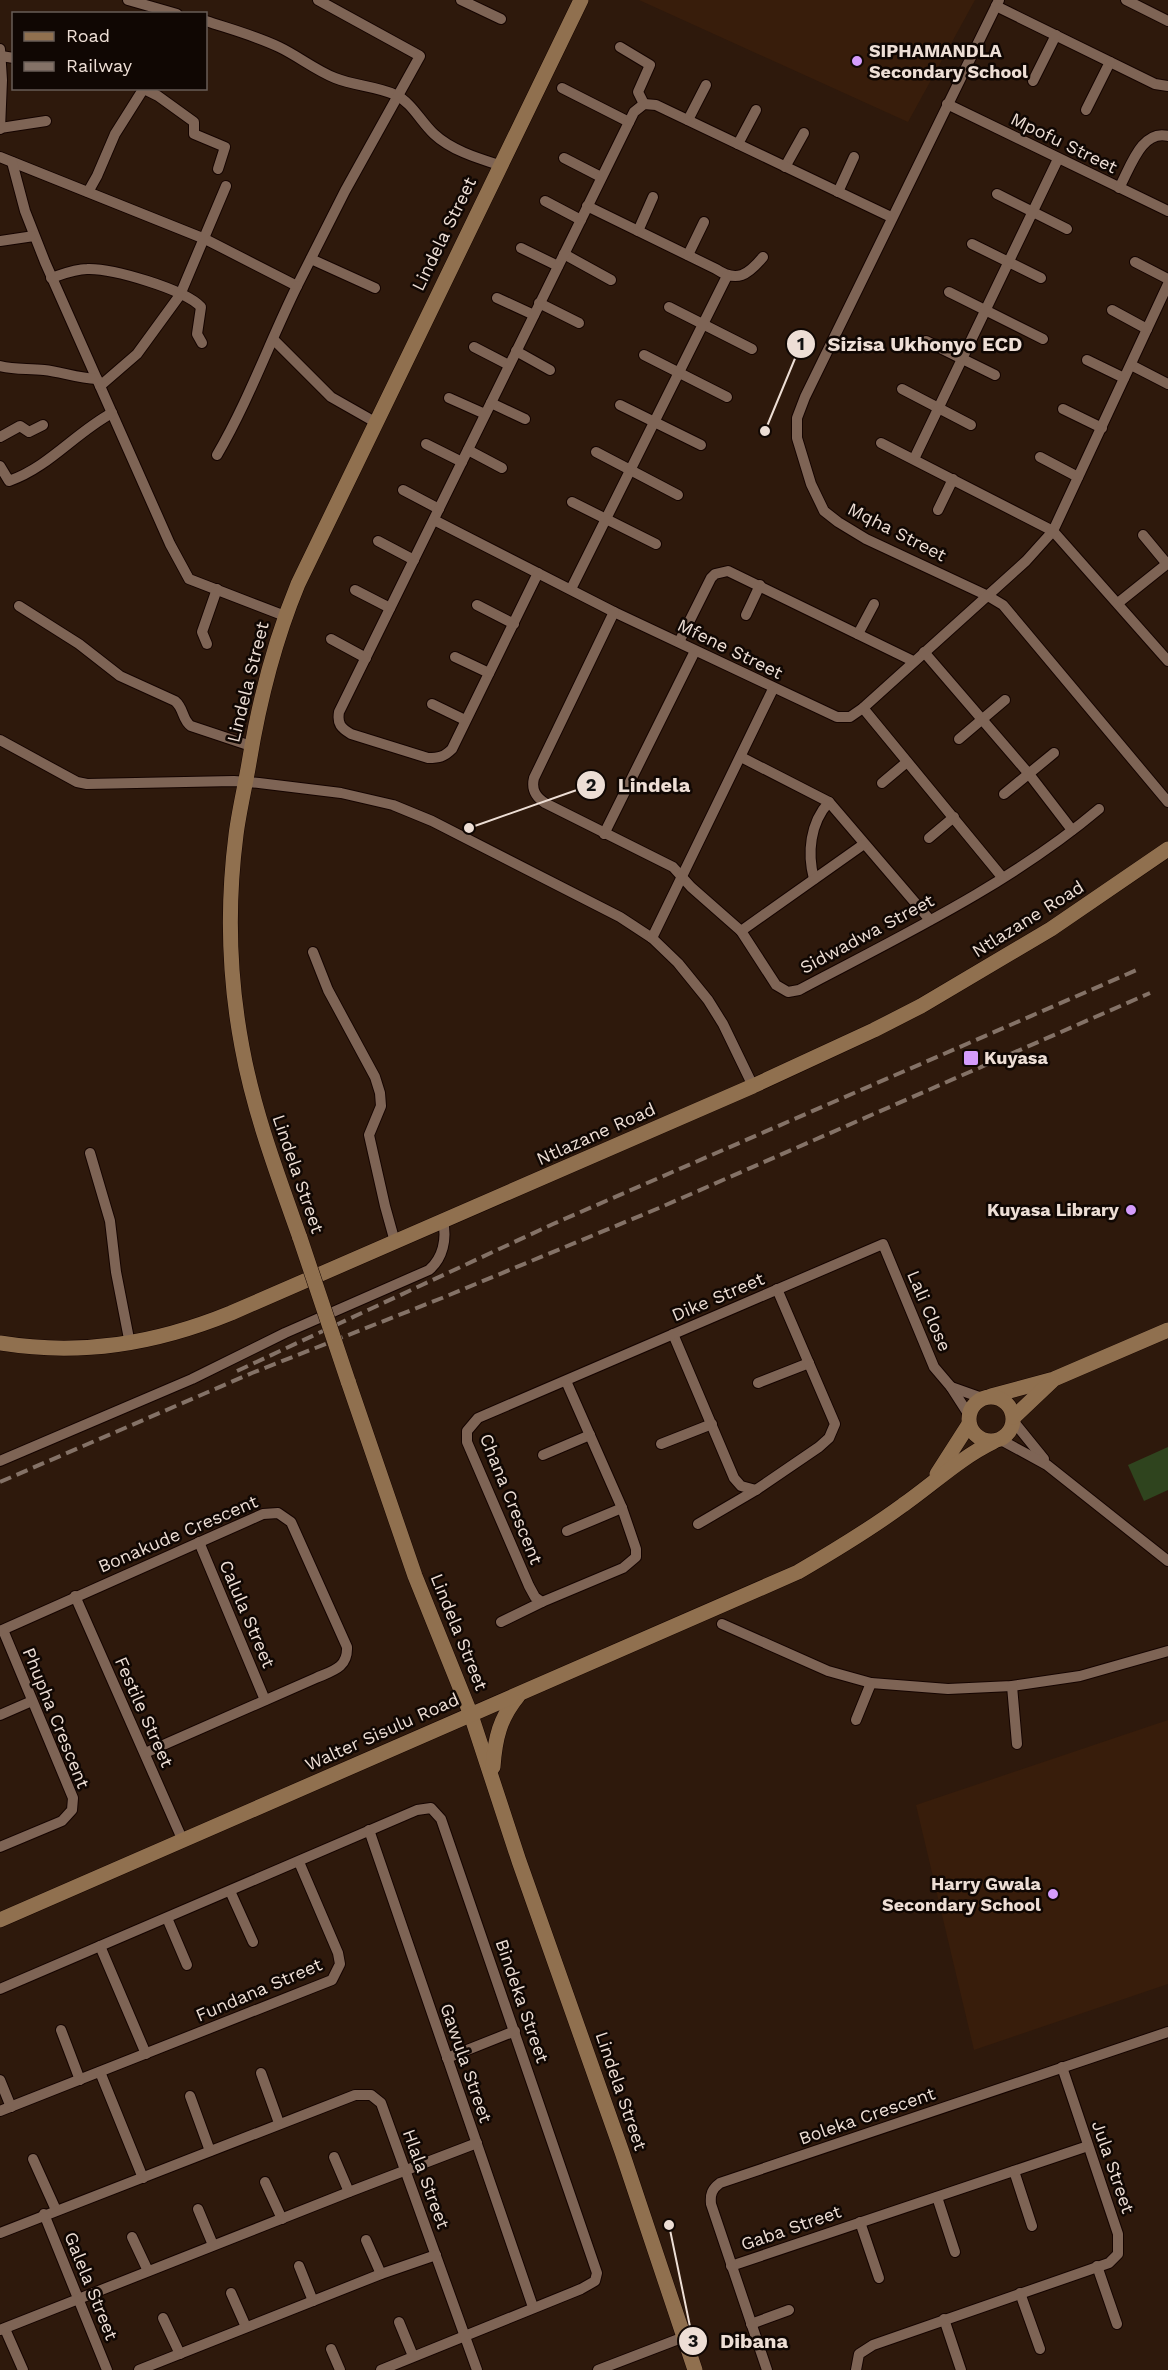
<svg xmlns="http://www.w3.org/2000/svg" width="1168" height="2370" viewBox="0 0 1168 2370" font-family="'Work Sans',sans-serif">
  <rect width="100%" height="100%" fill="#2e190c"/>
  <g fill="#381d0b">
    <polygon points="639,0 975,0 908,122"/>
    <polygon points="1168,1720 1168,1984 974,2050 916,1805"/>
  </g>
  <polygon fill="#2f441e" points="1168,1447 1168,1490 1144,1501 1128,1465"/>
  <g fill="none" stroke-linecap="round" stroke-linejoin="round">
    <g stroke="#150400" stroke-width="12">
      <g id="street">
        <polyline points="128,0 177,14"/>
        <polyline points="461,0 501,19"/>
        <polyline points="999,0 805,397 797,418 797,438 811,484 824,511 838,522 866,539 988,596 1003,605 1168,802"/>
        <polyline points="1126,0 1168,21"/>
        <polyline points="996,6 1155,84 1168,86"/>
        <path d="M206 21C230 29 256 36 279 47 298 56 315 70 335 78 355 86 376 86 396 95 412 103 421 122 434 134 451 150 477 158 499 165"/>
        <polyline points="620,47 650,65 638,92 644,104"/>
        <polyline points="0,49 2,80 0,129"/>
        <polyline points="1,56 14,58"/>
        <polyline points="1033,81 1056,35"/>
        <polyline points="142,88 158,96 194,122 194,134 225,147 218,169"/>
        <polyline points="562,88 629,122"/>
        <polyline points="947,104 1168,211"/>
        <polyline points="1086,110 1110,62"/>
        <polyline points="688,120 706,85"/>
        <polyline points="0,128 46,121"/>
        <polyline points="738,144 756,110"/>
        <polyline points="0,157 205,239 297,286 345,191 420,56 318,0"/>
        <polyline points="564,158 601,177"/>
        <polyline points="12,162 25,211 45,262 170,544 189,579 285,616"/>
        <polyline points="785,167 804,133"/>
        <path d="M1119 188C1130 169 1141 129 1168 136"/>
        <polyline points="88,192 97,176 115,134 144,88"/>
        <polyline points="838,192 854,157"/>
        <polyline points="997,194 1067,229"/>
        <polyline points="545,201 581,220"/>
        <path d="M587 206 716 269C737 283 748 275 763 257"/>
        <polyline points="638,231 653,197"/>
        <polyline points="0,241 34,236"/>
        <polyline points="972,244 1041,278"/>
        <polyline points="521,248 558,266"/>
        <polyline points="564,254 611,280"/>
        <polyline points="688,255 704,222"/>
        <polyline points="311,259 375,288"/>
        <polyline points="1135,262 1168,279"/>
        <path d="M51 278C63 274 75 269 87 269 112 268 184 289 201 307L197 334 202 343"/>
        <polyline points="949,292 1043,339"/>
        <polyline points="497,298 534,315"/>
        <polyline points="539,303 579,323"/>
        <polyline points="669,307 752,349"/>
        <polyline points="1112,310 1147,329"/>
        <polyline points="274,340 331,397 375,422"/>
        <polyline points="926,341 995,375"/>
        <polyline points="474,347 509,365"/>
        <polyline points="516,351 550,370"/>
        <polyline points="644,355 727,397"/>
        <polyline points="1087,360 1124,378"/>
        <polyline points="1131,365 1168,384"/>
        <path d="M0 366C15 370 29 368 44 370 62 372 77 378 97 379"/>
        <polyline points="100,386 137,354 180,295 226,186"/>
        <polyline points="902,389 971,425"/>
        <polyline points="449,398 485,414"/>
        <polyline points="491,403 525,419"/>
        <polyline points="620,405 701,445"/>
        <polyline points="1063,409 1102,428"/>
        <polyline points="0,437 20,426 29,432 43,425"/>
        <polyline points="881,443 1053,531 1168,661"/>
        <polyline points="426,444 462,462"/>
        <polyline points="468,450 502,468"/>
        <polyline points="596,452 678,495"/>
        <path d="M217 455C249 400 269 343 297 286"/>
        <polyline points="1040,457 1078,477"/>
        <polyline points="914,459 1058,159"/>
        <path d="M0 466 9 481C49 467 75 433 112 413"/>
        <polyline points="403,490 439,509"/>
        <polyline points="572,502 656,544"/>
        <polyline points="938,510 953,479"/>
        <polyline points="434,520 614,612 837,717 850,717 863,708 1026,561 1053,531 1168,284"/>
        <polyline points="1143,535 1167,564"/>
        <polyline points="378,541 414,560"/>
        <path d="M538 573 452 749C444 757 439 758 428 758L351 734C341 728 337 724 339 712L634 112 644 104 656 105 891 217"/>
        <polyline points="571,589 727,276"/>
        <polyline points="355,590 390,608"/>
        <polyline points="1118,603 1168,563"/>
        <polyline points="477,605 514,624"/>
        <path d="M19 606 79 644 120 676 175 701C184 708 182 720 191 726L251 746"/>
        <path d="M614 612 534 778C531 790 536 797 545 803L673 867 691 887 741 931 776 985 788 992 799 990C901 936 1010 884 1099 809"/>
        <polyline points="746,615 760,585"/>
        <polyline points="858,634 874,604"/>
        <polyline points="331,639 366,658"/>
        <polyline points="679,642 711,578 715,574 728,571 913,661"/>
        <polyline points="207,644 202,632 217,589"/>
        <polyline points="924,652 1029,774 1072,830"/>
        <polyline points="455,657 489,673"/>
        <polyline points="432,704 465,720"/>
        <polyline points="863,708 1002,877"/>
        <polyline points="959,739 1005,700"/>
        <polyline points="0,740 77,782 87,784 234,781 259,783 341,793 393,805 432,821 620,917 652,938 678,963 708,1000 723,1024 753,1086"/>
        <polyline points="741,757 829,802 930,920"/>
        <polyline points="882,783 907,762"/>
        <polyline points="1004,794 1054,753"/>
        <polyline points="604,834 695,651"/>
        <polyline points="929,838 954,817"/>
        <path d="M814 879C807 853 810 823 829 802"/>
        <polyline points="741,931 864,844"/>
        <polyline points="652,938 773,689"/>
        <polyline points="313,952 328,990 375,1077 380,1093 381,1106 369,1135 385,1206 395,1242"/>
        <polyline points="90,1153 110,1221 116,1272 130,1344"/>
        <polyline points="673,1334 734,1478 741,1486 756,1490"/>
        <polyline points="758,1383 809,1363"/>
        <polyline points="951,1387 982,1398"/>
        <polyline points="1014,1422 1044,1459"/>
        <polyline points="1001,1440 1047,1465 1168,1561"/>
        <polyline points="661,1444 712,1424"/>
        <polyline points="543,1455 590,1435"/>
        <path d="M0 1461 192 1379 285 1333 429 1270C443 1258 447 1239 443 1221"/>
        <polyline points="698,1524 756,1490 819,1447 829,1438 835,1424 777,1289"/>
        <polyline points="567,1531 622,1508"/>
        <polyline points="199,1542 265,1700"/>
        <polyline points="75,1596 183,1841"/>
        <polyline points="542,1602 535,1597 529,1586 467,1442 467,1431 478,1418 883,1244 934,1367 951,1387 969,1415"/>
        <polyline points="501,1622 542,1602 623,1568 636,1557 636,1549 622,1508 566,1381"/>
        <polyline points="722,1624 828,1671 871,1683 948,1689 1012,1686 1080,1676 1168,1651"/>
        <path d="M0 1631 263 1514 278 1513 291 1522 347 1647C348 1668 332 1671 316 1678L145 1753"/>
        <polyline points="1012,1686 1017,1744"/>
        <polyline points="0,1715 32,1701"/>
        <polyline points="856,1720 871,1683"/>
        <polyline points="369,1830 533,2307"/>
        <polyline points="0,1847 62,1821 72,1810 73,1798 3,1630"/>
        <polyline points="230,1891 253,1942"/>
        <polyline points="167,1918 187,1965"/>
        <polyline points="100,1946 146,2054"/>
        <polyline points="0,1989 417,1810 431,1808 441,1819 597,2273 595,2281 581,2289 381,2370"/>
        <polyline points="61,2030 80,2080"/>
        <polyline points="447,2058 515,2031"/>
        <polyline points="100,2072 143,2178"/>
        <polyline points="261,2073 279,2123"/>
        <polyline points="0,2080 11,2107"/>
        <polyline points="190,2096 210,2151"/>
        <polyline points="0,2111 332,1980 340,1964 338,1953 299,1862"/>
        <polyline points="334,2157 349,2192"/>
        <polyline points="33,2159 56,2210"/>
        <polyline points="1014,2171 1032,2226"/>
        <polyline points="265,2182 282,2219"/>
        <polyline points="937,2197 955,2252"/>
        <polyline points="198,2209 213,2245"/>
        <polyline points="44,2214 107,2370"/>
        <polyline points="860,2222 879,2278"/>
        <polyline points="0,2233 355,2095 371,2095 381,2103 477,2370"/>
        <polyline points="132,2237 148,2271"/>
        <polyline points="366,2240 381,2274"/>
        <polyline points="299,2266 313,2301"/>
        <polyline points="731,2266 1088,2146"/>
        <polyline points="1097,2266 1117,2324"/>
        <polyline points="231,2293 246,2327"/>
        <polyline points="1020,2293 1040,2349"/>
        <polyline points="163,2318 180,2354"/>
        <polyline points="944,2319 961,2370"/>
        <polyline points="399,2322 413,2356"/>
        <polyline points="751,2324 789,2310"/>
        <polyline points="5,2329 23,2370"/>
        <polyline points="0,2330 349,2192 477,2143"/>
        <polyline points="331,2349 340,2370"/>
        <polyline points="139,2370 381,2274 436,2255"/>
        <polyline points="598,2370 684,2337"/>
        <path d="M767 2370 711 2204C710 2194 712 2189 720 2183L1168 2032"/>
        <polyline points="856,2370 859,2354 873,2345 1109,2263 1118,2254 1118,2234 1062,2067"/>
      </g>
    </g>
    <g stroke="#150400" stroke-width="16">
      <g id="secondary">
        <path d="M300 1238C278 1176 254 1113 242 1047 229 978 227 905 236 835 239 811 245 787 249 763 259 702 274 642 298 584L581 0"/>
        <path d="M0 1343C81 1356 155 1344 231 1313L753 1086 874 1030 921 1006 1051 929 1168 849"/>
        <polyline points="348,1381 415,1576 471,1715 519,1861 622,2152 695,2370"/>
        <polyline points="991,1396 1054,1379 1168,1330"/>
        <circle cx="991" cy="1419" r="22"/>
        <polyline points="1014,1417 1052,1381"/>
        <polyline points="937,1474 969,1424"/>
        <path d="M493 1767C495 1738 500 1718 518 1696"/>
        <path d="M0 1920 798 1572C834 1551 869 1530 903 1505 933 1484 960 1458 993 1442"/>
      </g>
    </g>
    <use href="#street" stroke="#7e6455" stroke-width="10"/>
    <use href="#secondary" stroke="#90704f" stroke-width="15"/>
    <g stroke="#847267" stroke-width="4" stroke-dasharray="12 6" stroke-linecap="butt">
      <polyline points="237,1371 553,1224 1139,969"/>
      <polyline points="0,1482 252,1373 442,1298 659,1208 1150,993"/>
    </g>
    <g stroke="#150400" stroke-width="16" stroke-linecap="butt">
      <polyline id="secondary-bridge" points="300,1238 348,1381"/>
    </g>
    <use href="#secondary-bridge" stroke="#90704f" stroke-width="15"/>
  </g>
  <g fill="#d49cfc" stroke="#100703" stroke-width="2">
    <circle cx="857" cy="61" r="6"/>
    <rect x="963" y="1050" width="16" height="16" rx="3"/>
    <circle cx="1131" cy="1210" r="6"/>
    <circle cx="1053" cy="1894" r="6"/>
  </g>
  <g text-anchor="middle" stroke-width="5" stroke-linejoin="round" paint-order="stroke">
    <g font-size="18" font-weight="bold" fill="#edded5" stroke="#100703" text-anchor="start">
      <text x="869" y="57">SIPHAMANDLA<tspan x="869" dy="21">Secondary School</tspan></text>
      <text x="984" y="1064">Kuyasa</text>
      <text x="1119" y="1216" text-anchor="end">Kuyasa Library</text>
      <text x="1041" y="1890" text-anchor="end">Harry Gwala<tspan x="1041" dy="21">Secondary School</tspan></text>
    </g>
    <g font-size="18" fill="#edded5" stroke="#100703">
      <text transform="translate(1064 143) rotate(26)" y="6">Mpofu Street</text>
      <text transform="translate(444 234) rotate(-64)" y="6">Lindela Street</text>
      <text transform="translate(897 532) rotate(27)" y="6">Mqha Street</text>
      <text transform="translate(730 649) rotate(26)" y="6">Mfene Street</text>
      <text transform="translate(248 682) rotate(-76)" y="6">Lindela Street</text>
      <text transform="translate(1028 919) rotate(-32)" y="6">Ntlazane Road</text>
      <text transform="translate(867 934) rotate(-28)" y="6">Sidwadwa Street</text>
      <text transform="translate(596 1134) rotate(-24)" y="6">Ntlazane Road</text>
      <text transform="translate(298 1174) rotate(71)" y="6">Lindela Street</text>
      <text transform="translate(718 1297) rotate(-23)" y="6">Dike Street</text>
      <text transform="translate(929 1311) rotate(67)" y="6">Lali Close</text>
      <text transform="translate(511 1499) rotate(68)" y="6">Chana Crescent</text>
      <text transform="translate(178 1534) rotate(-23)" y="6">Bonakude Crescent</text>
      <text transform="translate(247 1614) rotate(67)" y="6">Calula Street</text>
      <text transform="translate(459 1632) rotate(68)" y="6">Lindela Street</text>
      <text transform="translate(144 1712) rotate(66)" y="6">Festile Street</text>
      <text transform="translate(56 1718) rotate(68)" y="6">Phupha Crescent</text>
      <text transform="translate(382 1732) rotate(-24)" y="6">Walter Sisulu Road</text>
      <text transform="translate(259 1990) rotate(-23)" y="6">Fundana Street</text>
      <text transform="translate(522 2001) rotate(71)" y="6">Bindeka Street</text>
      <text transform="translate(466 2063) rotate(71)" y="6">Gawula Street</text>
      <text transform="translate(621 2091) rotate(71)" y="6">Lindela Street</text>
      <text transform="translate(867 2116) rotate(-19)" y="6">Boleka Crescent</text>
      <text transform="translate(1113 2167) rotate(71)" y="6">Jula Street</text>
      <text transform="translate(426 2179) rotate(70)" y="6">Hlala Street</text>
      <text transform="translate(791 2228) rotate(-19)" y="6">Gaba Street</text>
      <text transform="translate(91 2286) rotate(68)" y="6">Galela Street</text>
    </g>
  </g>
  <path fill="none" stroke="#edded5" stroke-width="2" d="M765 431L801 344M469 828L591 785M669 2225L693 2341"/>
  <g fill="#edded5" stroke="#100703" stroke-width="2">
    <circle cx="765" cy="431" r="6"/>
    <circle cx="469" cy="828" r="6"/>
    <circle cx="669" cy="2225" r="6"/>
    <circle cx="801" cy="344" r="15"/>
    <circle cx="591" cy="785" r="15"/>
    <circle cx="693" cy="2341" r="15"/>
  </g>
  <g font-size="18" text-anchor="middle" font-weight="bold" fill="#111">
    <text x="801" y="350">1</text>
    <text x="591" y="791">2</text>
    <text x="693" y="2347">3</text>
  </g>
  <g font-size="20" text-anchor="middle" font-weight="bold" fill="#edded5" stroke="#100703" stroke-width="5" stroke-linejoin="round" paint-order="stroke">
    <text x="925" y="351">Sizisa Ukhonyo ECD</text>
    <text x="654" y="792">Lindela</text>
    <text x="754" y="2348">Dibana</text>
  </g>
  <rect x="12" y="12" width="195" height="78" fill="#100703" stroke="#685d57" stroke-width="1.5"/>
  <rect x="24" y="32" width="30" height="9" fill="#90704f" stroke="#685d57" stroke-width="1.5"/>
  <text x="66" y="42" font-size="18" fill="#edded5">Road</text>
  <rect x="24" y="62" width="30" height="9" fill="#847267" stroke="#685d57" stroke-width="1.5"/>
  <text x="66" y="72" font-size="18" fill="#edded5">Railway</text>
</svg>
